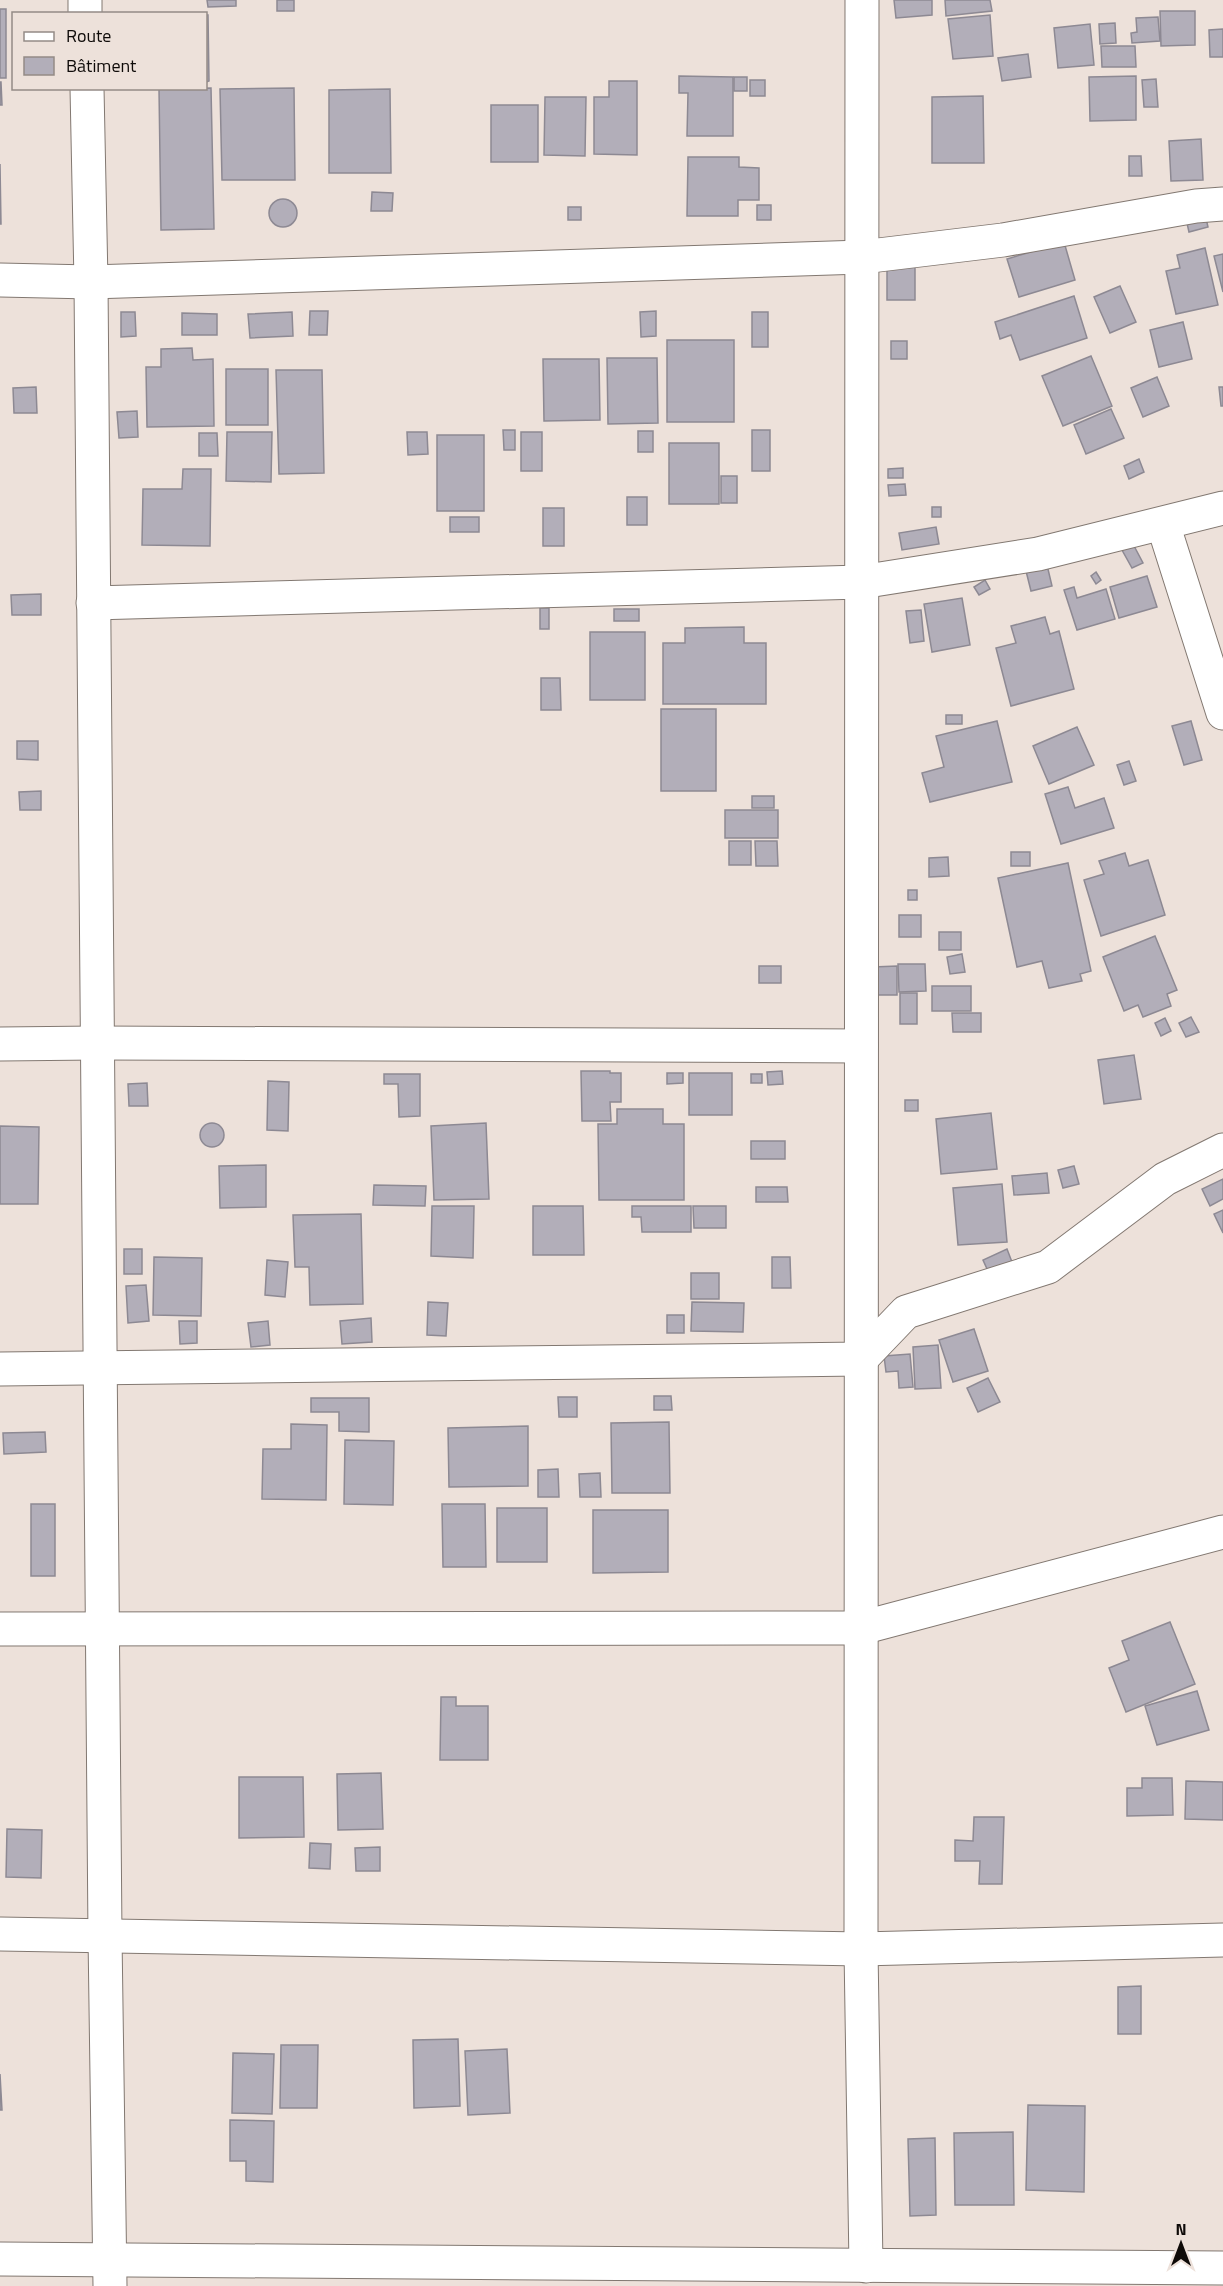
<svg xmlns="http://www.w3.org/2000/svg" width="1223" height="2286" viewBox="0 0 1223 2286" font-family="'Titillium Web',sans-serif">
  <rect width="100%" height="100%" fill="#ede1da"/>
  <g fill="#b2aeb9" stroke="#8d8993" stroke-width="1.5">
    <polygon points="207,0 236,0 236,6 208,7"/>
    <rect x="277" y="0" width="17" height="11"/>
    <polygon points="894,0 932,0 932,15 896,18"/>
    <polygon points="945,0 990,0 992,11 946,16"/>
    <rect x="0" y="9" width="6" height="69"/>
    <polygon points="1160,11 1195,11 1195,45 1161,46"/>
    <polygon points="206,15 208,15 209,81 206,82"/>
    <polygon points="990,15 993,56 953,59 948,19"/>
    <polygon points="1158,17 1160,41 1132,43 1131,33 1137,32 1136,18"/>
    <polygon points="1115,23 1116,43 1100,44 1099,24"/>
    <polygon points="1090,24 1094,65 1058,68 1054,28"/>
    <polygon points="1223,29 1223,57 1210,57 1209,30"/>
    <polygon points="1101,46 1135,46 1136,67 1102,67"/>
    <polygon points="1028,54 1031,77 1002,81 998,58"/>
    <polygon points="679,76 733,77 733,136 687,136 688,93 679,93"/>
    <polygon points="1136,76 1136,120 1090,121 1089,77"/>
    <rect x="734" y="77" width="13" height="14"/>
    <polygon points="1156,79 1158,107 1144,107 1142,80"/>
    <rect x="750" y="80" width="15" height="16"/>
    <polygon points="609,81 637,81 637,155 594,154 594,97 609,97"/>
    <polygon points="0,82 1,82 2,105 0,105"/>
    <polygon points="211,88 214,229 161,230 159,89"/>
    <polygon points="294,88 295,180 222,180 220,89"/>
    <polygon points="390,89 391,173 329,173 329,90"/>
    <polygon points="983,96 984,163 932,163 932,97"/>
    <polygon points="545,97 586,97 585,156 544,155"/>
    <rect x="491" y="105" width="47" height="57"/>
    <polygon points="1201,139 1203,180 1171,181 1169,141"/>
    <polygon points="1129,156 1141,156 1142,176 1129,176"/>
    <polygon points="688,157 739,157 739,167 759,168 759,200 738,200 738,216 687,216"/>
    <polygon points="0,164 1,224 0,224"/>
    <polygon points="372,192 393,193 392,211 371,211"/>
    <circle cx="283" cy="213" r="14"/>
    <rect x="757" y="205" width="14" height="15"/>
    <rect x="568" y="207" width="13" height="13"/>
    <polygon points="1205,214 1208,227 1189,232 1186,219"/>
    <polygon points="1064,242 1075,280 1019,297 1007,259"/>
    <polygon points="1205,248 1218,305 1176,314 1166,271 1180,268 1177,255"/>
    <polygon points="1223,254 1223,292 1214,256"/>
    <rect x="887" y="267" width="28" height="33"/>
    <polygon points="1120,286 1136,322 1110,333 1094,297"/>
    <polygon points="1074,296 1087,338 1020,360 1011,335 1000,339 995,322"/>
    <polygon points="310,311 328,311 327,335 309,335"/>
    <polygon points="656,311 656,336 641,337 640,312"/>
    <polygon points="121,312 135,312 136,336 121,337"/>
    <polygon points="292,312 293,336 250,338 248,314"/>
    <rect x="752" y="312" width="16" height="35"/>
    <polygon points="182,313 217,314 217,335 182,335"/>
    <polygon points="1183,322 1192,359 1159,367 1150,330"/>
    <rect x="667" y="340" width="67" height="82"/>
    <rect x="891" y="341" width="16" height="18"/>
    <polygon points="192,348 193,360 213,359 214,426 147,427 146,367 161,367 161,349"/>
    <polygon points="1091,356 1112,406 1063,426 1042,376"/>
    <polygon points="607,358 657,358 658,423 608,424"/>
    <polygon points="543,359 599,359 600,420 544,421"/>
    <rect x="226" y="369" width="42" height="56"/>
    <polygon points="276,370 322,370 324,473 279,474"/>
    <polygon points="1157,377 1169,406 1143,417 1131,388"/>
    <polygon points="36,387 37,413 14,413 13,388"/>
    <polygon points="1219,387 1223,387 1223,406 1221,406"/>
    <polygon points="1111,409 1124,438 1086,454 1074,425"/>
    <polygon points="137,411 138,437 119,438 117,412"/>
    <polygon points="503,430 515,430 515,450 504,450"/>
    <rect x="752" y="430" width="18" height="41"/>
    <rect x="638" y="431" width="15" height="21"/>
    <polygon points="227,432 272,432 271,482 226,481"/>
    <polygon points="407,432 427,432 428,454 408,455"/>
    <rect x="521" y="432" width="21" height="39"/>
    <polygon points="199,433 217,433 218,456 199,456"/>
    <rect x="437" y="435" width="47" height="76"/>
    <rect x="669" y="443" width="50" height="61"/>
    <polygon points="1139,459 1144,472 1129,479 1124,466"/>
    <polygon points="903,468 903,478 888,478 888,469"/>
    <polygon points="183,469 211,469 210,546 142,545 143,489 182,489"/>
    <rect x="721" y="476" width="16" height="27"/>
    <polygon points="905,484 906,495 889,496 888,485"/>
    <rect x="627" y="497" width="20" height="28"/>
    <rect x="932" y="507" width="9" height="10"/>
    <rect x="543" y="508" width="21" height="38"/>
    <rect x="450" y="517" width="29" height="15"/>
    <polygon points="936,527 939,544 902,550 899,533"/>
    <polygon points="1133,544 1143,563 1132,568 1122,550"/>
    <polygon points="1047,565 1052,586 1031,591 1026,571"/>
    <polygon points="1096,572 1101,580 1096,584 1091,576"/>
    <polygon points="1147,576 1157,607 1119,618 1110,587"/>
    <polygon points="985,580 990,589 979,595 974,587"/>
    <polygon points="1074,587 1077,598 1106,589 1115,619 1077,630 1064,590"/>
    <polygon points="41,594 41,615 12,615 11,595"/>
    <polygon points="962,598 970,645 932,652 924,604"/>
    <rect x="540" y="608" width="9" height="21"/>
    <rect x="614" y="609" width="25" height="12"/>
    <polygon points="921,610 924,641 910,643 906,611"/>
    <polygon points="1045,617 1050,634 1059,631 1074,689 1011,706 996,648 1016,643 1011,626"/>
    <polygon points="744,627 744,643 766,643 766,704 663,704 663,643 685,643 685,628"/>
    <rect x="590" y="632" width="55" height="68"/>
    <polygon points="541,678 560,678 561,710 541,710"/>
    <rect x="661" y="709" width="55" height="82"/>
    <rect x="946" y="715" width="16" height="9"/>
    <polygon points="997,721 1012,782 930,802 922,773 944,767 936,736"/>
    <polygon points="1191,721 1202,760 1184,765 1172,726"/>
    <polygon points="1077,727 1094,765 1049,784 1033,746"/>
    <polygon points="17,741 38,741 38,760 17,759"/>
    <polygon points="1129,761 1136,781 1124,785 1117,765"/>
    <polygon points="1068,787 1075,808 1104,798 1114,828 1061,844 1045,794"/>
    <polygon points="41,791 41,810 20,810 19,792"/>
    <rect x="752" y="796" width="22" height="12"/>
    <rect x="725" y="810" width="53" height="28"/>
    <rect x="729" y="841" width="22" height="24"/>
    <polygon points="755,841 777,841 778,866 756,866"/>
    <rect x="1011" y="852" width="19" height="14"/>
    <polygon points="1125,853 1129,866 1148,860 1165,915 1101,936 1084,880 1104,874 1099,861"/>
    <polygon points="948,857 949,876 929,877 929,858"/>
    <polygon points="1068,863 1091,971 1080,974 1082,981 1049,988 1042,961 1017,967 998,878"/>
    <rect x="908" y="890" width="9" height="10"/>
    <rect x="899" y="915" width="22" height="22"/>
    <rect x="939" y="932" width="22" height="18"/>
    <polygon points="1155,936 1177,990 1167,994 1171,1006 1143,1017 1138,1005 1124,1011 1103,957"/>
    <polygon points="962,954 965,972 950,974 947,957"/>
    <polygon points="898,964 925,964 926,991 899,992"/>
    <rect x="759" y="966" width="22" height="17"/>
    <polygon points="897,966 897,995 874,995 873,967"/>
    <rect x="932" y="986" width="39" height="25"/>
    <rect x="900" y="993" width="17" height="31"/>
    <polygon points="952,1013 981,1013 981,1032 953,1032"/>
    <polygon points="1191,1017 1199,1032 1186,1037 1179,1023"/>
    <polygon points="1165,1018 1171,1031 1161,1036 1155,1023"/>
    <polygon points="1134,1055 1141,1099 1104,1104 1098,1060"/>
    <polygon points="581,1071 610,1071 610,1073 621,1073 621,1102 610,1102 611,1121 582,1121"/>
    <polygon points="782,1071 783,1084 768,1085 767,1072"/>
    <polygon points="667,1073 683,1073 683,1083 667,1084"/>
    <rect x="689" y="1073" width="43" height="42"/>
    <polygon points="384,1074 420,1074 420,1116 399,1117 398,1084 384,1084"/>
    <rect x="751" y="1074" width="11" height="9"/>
    <polygon points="268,1081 289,1082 288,1131 267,1130"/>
    <polygon points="147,1083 148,1106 129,1106 128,1084"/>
    <rect x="905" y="1100" width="13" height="11"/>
    <polygon points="617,1109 663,1109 663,1124 684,1124 684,1200 599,1200 598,1124 617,1124"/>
    <polygon points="991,1113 997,1169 941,1174 936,1119"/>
    <circle cx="212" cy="1135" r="12"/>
    <polygon points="486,1123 489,1199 434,1200 431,1126"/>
    <polygon points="0,1126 39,1127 38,1204 0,1204"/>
    <rect x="751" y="1141" width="34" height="18"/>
    <polygon points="266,1165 266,1207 220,1208 219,1166"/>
    <polygon points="1074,1166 1079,1184 1063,1188 1058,1170"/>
    <polygon points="1047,1173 1049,1193 1014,1195 1012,1176"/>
    <polygon points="1223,1179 1223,1199 1210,1206 1202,1189"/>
    <polygon points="1002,1184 1007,1242 958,1245 953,1188"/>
    <polygon points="374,1185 426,1186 425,1206 373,1205"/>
    <polygon points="756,1187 787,1187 788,1202 756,1202"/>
    <polygon points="432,1206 474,1206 473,1258 431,1256"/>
    <polygon points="533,1206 583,1206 584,1255 533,1255"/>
    <polygon points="632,1206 691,1206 691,1232 642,1232 641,1217 632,1217"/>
    <polygon points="693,1206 726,1206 726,1228 694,1228"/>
    <polygon points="1223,1210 1223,1233 1214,1214"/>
    <polygon points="361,1214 363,1304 310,1305 309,1267 295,1267 293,1215"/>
    <rect x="124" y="1249" width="18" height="25"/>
    <polygon points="1007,1249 1012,1262 988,1271 983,1260"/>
    <polygon points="154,1257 202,1258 201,1316 153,1315"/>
    <polygon points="772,1257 790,1257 791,1288 772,1288"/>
    <polygon points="267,1260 288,1262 285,1297 265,1295"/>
    <rect x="691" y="1273" width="28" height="26"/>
    <polygon points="146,1285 149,1321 128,1323 126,1286"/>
    <polygon points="428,1302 448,1303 446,1336 427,1335"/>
    <polygon points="692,1302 744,1303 743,1332 691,1331"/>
    <rect x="667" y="1315" width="17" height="18"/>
    <polygon points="371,1318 372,1342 342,1344 340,1321"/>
    <polygon points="179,1321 197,1321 197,1343 180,1344"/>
    <polygon points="268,1321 270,1345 251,1347 248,1323"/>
    <polygon points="974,1329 988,1371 953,1382 939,1340"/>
    <polygon points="938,1345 941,1388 915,1389 913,1347"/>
    <polygon points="910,1354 913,1387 899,1388 898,1371 886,1372 884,1356"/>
    <polygon points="988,1378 1000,1402 978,1412 967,1388"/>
    <polygon points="654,1396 671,1396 672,1410 654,1410"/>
    <polygon points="558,1397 577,1397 577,1417 559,1417"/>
    <polygon points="311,1398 369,1398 369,1432 339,1431 339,1412 311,1412"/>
    <polygon points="669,1422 670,1493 612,1493 611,1423"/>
    <polygon points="291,1424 327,1425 326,1500 262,1499 263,1449 291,1449"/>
    <polygon points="528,1426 528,1486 449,1487 448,1428"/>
    <polygon points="45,1432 46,1452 4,1454 3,1433"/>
    <polygon points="345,1440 394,1441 393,1505 344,1504"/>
    <polygon points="558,1469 559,1497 538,1497 538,1470"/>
    <polygon points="600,1473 601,1497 580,1497 579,1474"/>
    <rect x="31" y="1504" width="24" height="72"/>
    <polygon points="442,1504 485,1504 486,1567 443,1567"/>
    <rect x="497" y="1508" width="50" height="54"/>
    <polygon points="593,1510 668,1510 668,1572 593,1573"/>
    <polygon points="1170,1622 1195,1684 1126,1712 1109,1668 1129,1660 1122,1641"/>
    <polygon points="1197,1691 1209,1730 1157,1745 1145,1706"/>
    <polygon points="441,1697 456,1697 456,1706 488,1706 488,1760 440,1760"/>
    <polygon points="381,1773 383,1829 338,1830 337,1774"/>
    <polygon points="239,1777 303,1777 304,1837 239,1838"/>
    <polygon points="1142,1778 1172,1778 1173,1815 1127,1816 1127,1788 1142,1788"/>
    <polygon points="1186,1781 1223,1782 1223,1820 1185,1819"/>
    <polygon points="974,1817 1004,1817 1002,1884 979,1884 980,1861 955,1861 955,1840 973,1841"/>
    <polygon points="7,1829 42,1830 41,1878 6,1877"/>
    <polygon points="310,1843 331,1844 330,1869 309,1868"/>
    <polygon points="380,1847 380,1871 356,1871 355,1848"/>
    <polygon points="1141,1986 1141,2034 1118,2034 1118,1987"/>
    <polygon points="458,2039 460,2106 414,2108 413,2040"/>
    <polygon points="281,2045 318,2045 317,2108 280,2108"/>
    <polygon points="507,2049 510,2113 468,2115 465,2051"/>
    <polygon points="233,2053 274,2054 272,2114 232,2113"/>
    <polygon points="0,2074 2,2110 0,2110"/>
    <polygon points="1028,2105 1085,2106 1084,2192 1026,2190"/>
    <polygon points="230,2120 274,2121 273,2182 246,2181 246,2161 230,2161"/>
    <polygon points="1013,2132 1014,2205 955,2205 954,2133"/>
    <polygon points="935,2138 936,2215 910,2216 908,2139"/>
  </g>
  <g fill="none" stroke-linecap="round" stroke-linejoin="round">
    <g stroke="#827871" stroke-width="35">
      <g id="minor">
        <polyline points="85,0 85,14"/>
        <polyline points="862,0 861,1949 866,2266"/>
        <polyline points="87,88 91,282 105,1936 110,2286"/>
        <polyline points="0,280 91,282 862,257 1003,240 1196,206 1223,204"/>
        <polyline points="1163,524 1223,713"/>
        <polyline points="93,603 861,582 1038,554 1223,508"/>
        <polyline points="0,1044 97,1043 861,1046"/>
        <polyline points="0,1369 861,1359 906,1312 1048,1267 1165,1179 1223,1150"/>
        <polyline points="0,1629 861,1628 1223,1532"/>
        <polyline points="0,1934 861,1949 1223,1940"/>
        <polyline points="0,2259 1223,2268"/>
      </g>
    </g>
    <use href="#minor" stroke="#fff" stroke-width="33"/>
  </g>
  <rect x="12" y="12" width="195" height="78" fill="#ede1da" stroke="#948b86" stroke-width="1.5"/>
  <rect x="24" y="32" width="30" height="9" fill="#ffffff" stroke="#948b86" stroke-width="1.5"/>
  <text x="66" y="42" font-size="18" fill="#0e0a08">Route</text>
  <rect x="24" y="57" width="30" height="18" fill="#b2aeb9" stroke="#948b86" stroke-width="1.5"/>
  <text x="66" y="72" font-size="18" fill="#0e0a08">Bâtiment</text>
  <g transform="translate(1181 2244)" stroke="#ede1da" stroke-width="4.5" paint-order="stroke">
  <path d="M0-4.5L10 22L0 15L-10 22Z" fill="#0e0a08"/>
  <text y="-9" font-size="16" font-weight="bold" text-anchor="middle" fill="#0e0a08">N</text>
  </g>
</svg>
